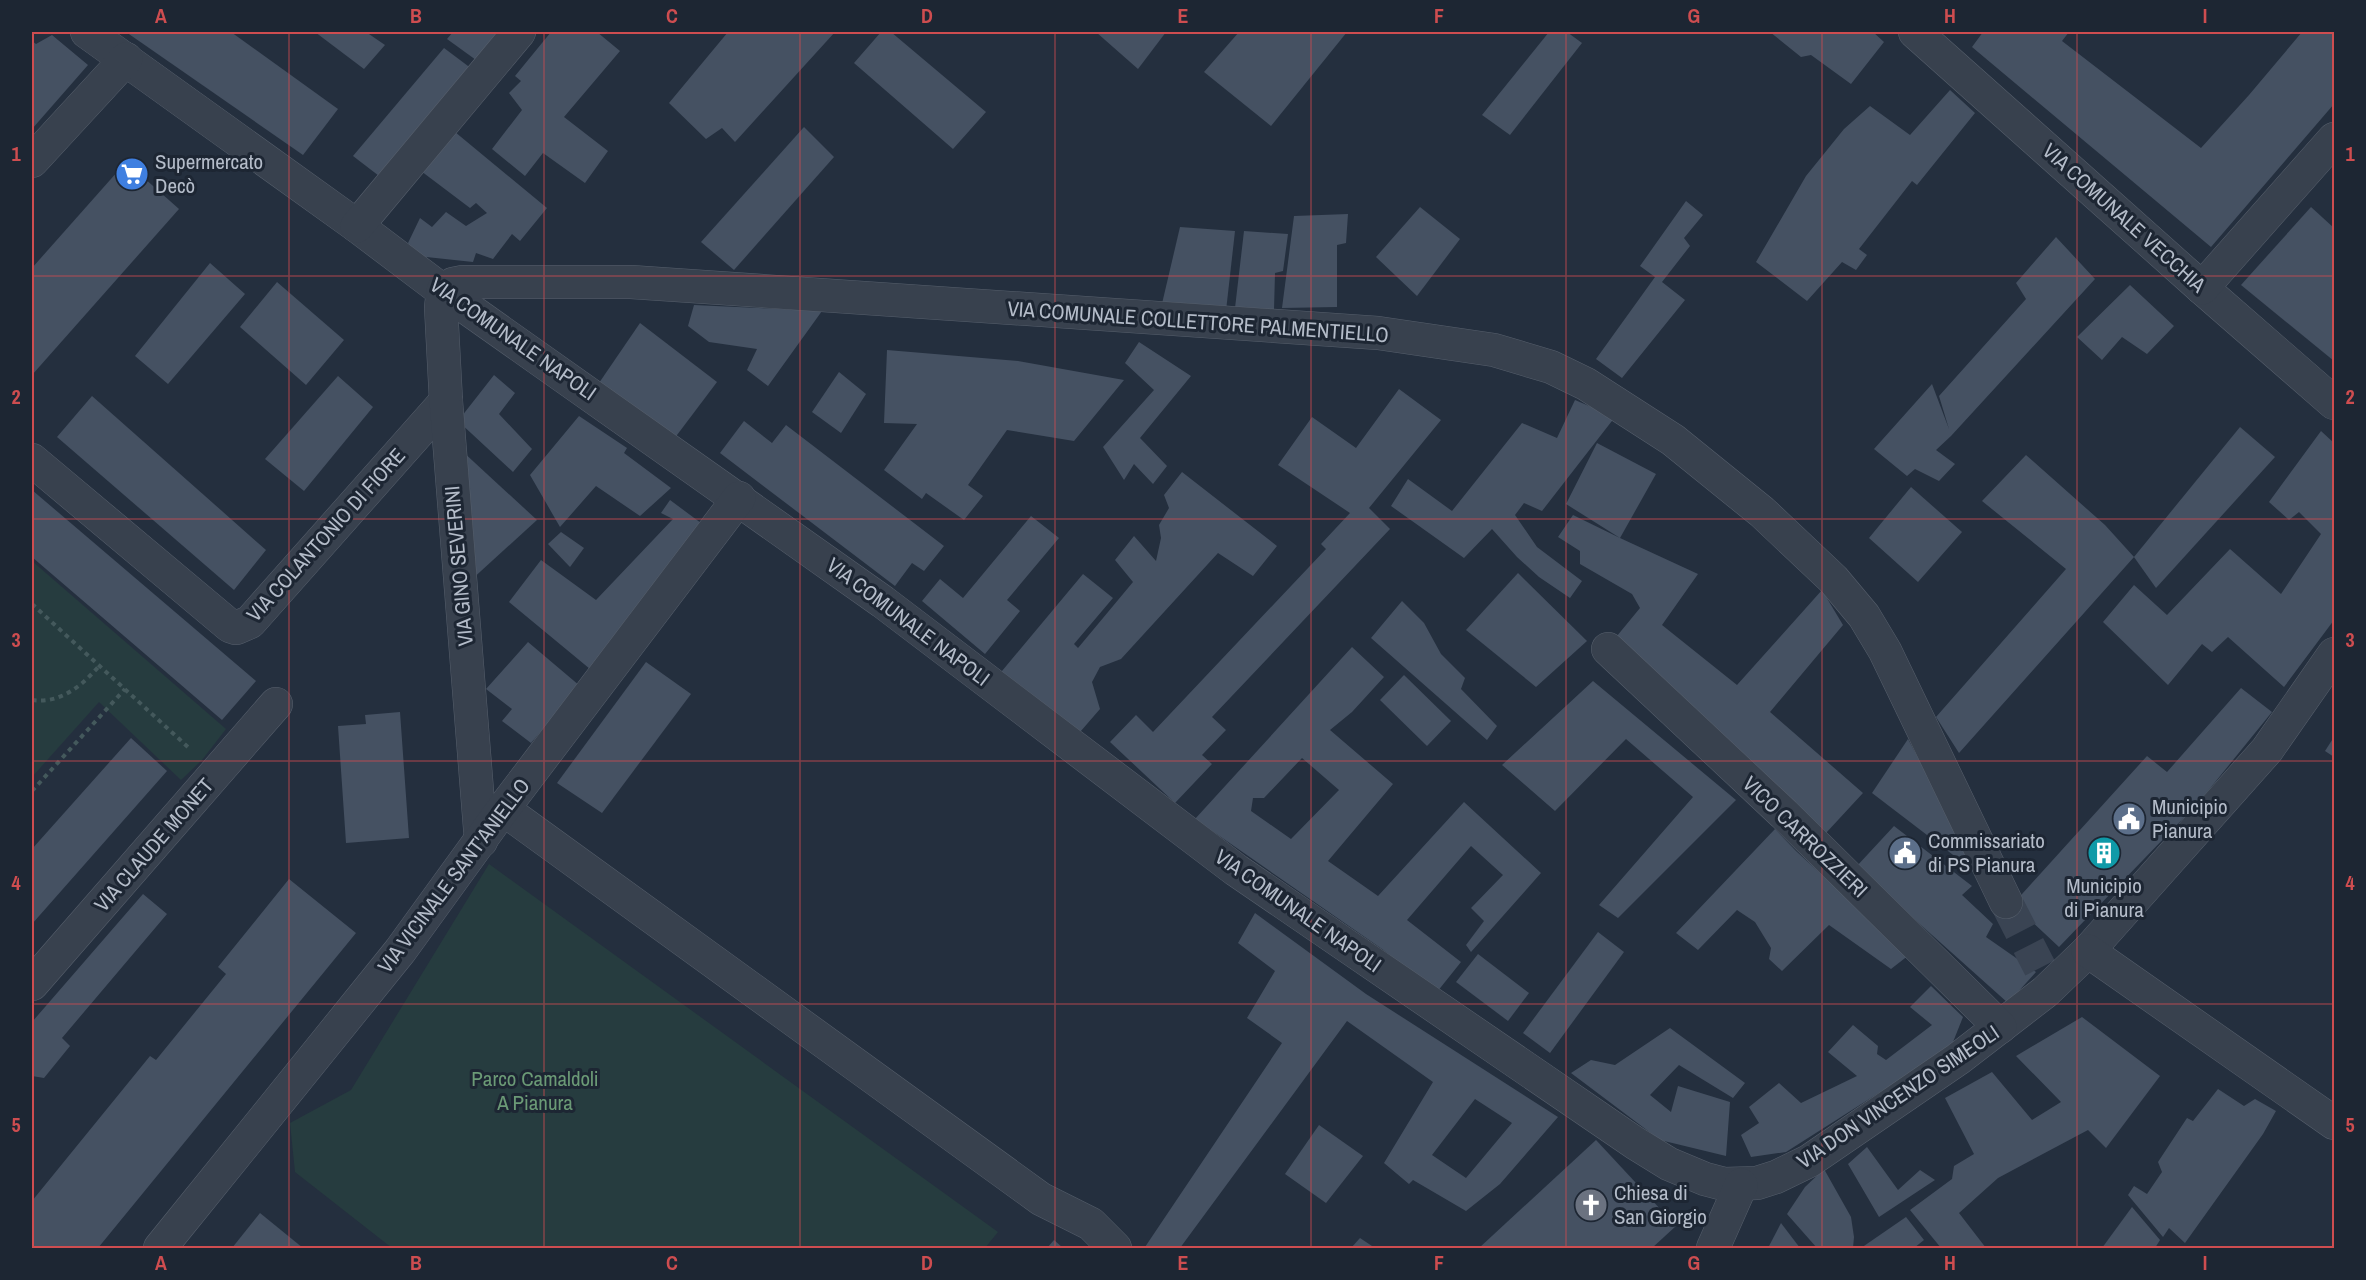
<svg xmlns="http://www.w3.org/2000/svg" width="2366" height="1280" viewBox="0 0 2366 1280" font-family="'Archivo Narrow',sans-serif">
  <rect width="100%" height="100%" fill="#242f3e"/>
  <g fill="#263c3f">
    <polygon points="32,561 226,729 202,760 181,780 99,702 32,777"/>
    <polygon points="489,864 998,1232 985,1248 392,1248 295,1172 290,1123 351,1090"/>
  </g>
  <g fill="#455162" fill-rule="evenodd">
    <polygon points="126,32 231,32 338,109 303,155"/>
    <polygon points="315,32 366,32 385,45 364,69"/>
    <polygon points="453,32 500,32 476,60 447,39"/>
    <polygon points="551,32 597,32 620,51 564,117 608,151 585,183 543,153 525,176 492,149 522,110 509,93 521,81 515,76"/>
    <polygon points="728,32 835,32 735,142 722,128 706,139 669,103"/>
    <polygon points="881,32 891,32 986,112 953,149 854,63"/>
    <polygon points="1096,32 1166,32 1138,69"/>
    <polygon points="1239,32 1347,32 1271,126 1204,72"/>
    <polygon points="1549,32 1567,32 1582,43 1510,135 1482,115"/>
    <polygon points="1770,32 1873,32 1884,42 1851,84 1811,55 1801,57"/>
    <polygon points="1983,32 2069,32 2062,41 2201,148 2249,95 2302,32 2334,32 2334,104 2211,247 1972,47"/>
    <polygon points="52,35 88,65 32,129 32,41 36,44"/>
    <polygon points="444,48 472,69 383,179 353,156"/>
    <polygon points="1950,90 1975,113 1917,185 1912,181 1859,249 1867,255 1856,270 1842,262 1807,301 1756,262 1806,176 1844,129 1870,106 1910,135"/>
    <polygon points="449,127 547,208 520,241 512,234 493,259 476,253 473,262 417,256 408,243 420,218 432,227 446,212 466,226 487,213 476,203 470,208 417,168"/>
    <polygon points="804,127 834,157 734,270 701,242"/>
    <polygon points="126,162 179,209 32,375 32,268"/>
    <polygon points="1686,201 1703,215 1684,238 1690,246 1662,282 1685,300 1622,378 1596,359 1655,277 1640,266"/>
    <polygon points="1420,207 1460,239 1417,296 1376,257"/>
    <polygon points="2311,207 2334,228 2334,361 2241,285"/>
    <polygon points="1348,214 1346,243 1337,245 1337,307 1282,308 1294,216"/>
    <polygon points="1180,227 1235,231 1226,311 1161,308"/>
    <polygon points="1244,231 1288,234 1283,271 1275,273 1274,310 1235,308"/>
    <polygon points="2056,237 2095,279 1951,436 1936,450 1955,464 1939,481 1915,469 1907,476 1874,449 1932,384 1949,429 1939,396 2026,299 2016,283"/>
    <polygon points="210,263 245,294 168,384 135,356"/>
    <polygon points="277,282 344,340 306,385 240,327"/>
    <polygon points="2130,285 2174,326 2147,354 2122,337 2102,360 2077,337"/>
    <polygon points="694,305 822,311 768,386 747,370 757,349 709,342 688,326"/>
    <polygon points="640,323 717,382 674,439 599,383"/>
    <polygon points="1139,342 1191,376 1140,438 1167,466 1153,484 1134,464 1124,480 1103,447 1154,390 1125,363"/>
    <polygon points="887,350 1018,361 1124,380 1074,441 1007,430 968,485 983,496 964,520 926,493 922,499 884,470 917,424 884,423"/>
    <polygon points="839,372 866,394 841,433 812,412"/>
    <polygon points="494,375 515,393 499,414 532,449 513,472 458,421"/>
    <polygon points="338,376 373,407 304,491 265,459"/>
    <polygon points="1399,389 1441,420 1369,508 1390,529 1212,717 1226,730 1202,755 1212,764 1175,803 1110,742 1136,715 1153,732 1326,549 1321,544 1350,513 1278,465 1312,417 1356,448"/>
    <polygon points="92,396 266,550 234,590 57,437"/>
    <polygon points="1575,400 1615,417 1542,511 1524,503 1515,515 1537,547 1582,581 1570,598 1539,577 1517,557 1492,529 1464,558 1391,506 1408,479 1452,511 1522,423 1557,438"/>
    <polygon points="579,416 627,448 624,453 671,488 640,516 596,486 560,527 530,475"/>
    <polygon points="744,421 772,443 786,425 944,546 924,571 912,563 895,586 720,453"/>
    <polygon points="2240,427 2275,457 2156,588 2134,557"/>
    <polygon points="2321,431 2334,443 2334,620 2284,687 2228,637 2212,652 2202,644 2168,685 2103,622 2134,585 2167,615 2230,549 2281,594 2321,534 2299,512 2289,520 2269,502"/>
    <polygon points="1597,443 1656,474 1620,538 1698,574 1662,625 1737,685 1822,590 1843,625 1770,712 1863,793 1826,833 1612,642 1640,608 1632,594 1580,564 1580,551 1558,537 1573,515 1620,538 1566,504"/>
    <polygon points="461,450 537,520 469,582"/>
    <polygon points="2026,455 2105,525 2134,557 1959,753 1936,717 2066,569 1982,501"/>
    <polygon points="1182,472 1277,546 1253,576 1218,553 1121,659 1100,667 1092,682 1100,709 1074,739 997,677 1083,574 1113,598 1074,644 1078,648 1133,582 1115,560 1134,536 1156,561 1161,538 1159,525 1169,508 1164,495"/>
    <polygon points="1911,487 1962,532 1918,582 1869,538"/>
    <polygon points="32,490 256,681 222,720 32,557"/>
    <polygon points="670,500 705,526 590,669 509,602 541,560 596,600 673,519 661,513"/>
    <polygon points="1031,516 1059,538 1007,600 1020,611 985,654 922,601 940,579 963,598"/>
    <polygon points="561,532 584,548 570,567 548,544"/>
    <polygon points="1518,573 1587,641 1536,687 1466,630"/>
    <polygon points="1402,601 1424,623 1441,654 1465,678 1461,689 1497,726 1487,740 1371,638"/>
    <polygon points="528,642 580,686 531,743 502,721 512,709 486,689"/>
    <path d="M1352 647 1384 677 1352 712 1330 730 1393 784 1328 861 1378 896 1464 802 1541 873 1471 952 1466 945 1484 921 1471 908 1503 875 1471 846 1407 920 1461 962 1437 992 1382 949 1195 819ZM1302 758 1339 790 1291 839 1251 811 1253 798H1264Z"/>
    <polygon points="646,662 691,694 602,813 557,783"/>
    <polygon points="1404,675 1451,721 1427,746 1380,700"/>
    <polygon points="1593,681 1736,800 1618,918 1599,905 1693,797 1626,739 1555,811 1502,765"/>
    <polygon points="2241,688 2272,712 2199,802 2059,947 2013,904 2147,756 2167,772"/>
    <polygon points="400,712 409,838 346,843 338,726 366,724 365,715"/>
    <polygon points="2334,737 2334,757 2325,751"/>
    <polygon points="131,738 167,771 32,924 32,849"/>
    <polygon points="1908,739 1982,877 1872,793"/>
    <polygon points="1894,826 1972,886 1962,895 1993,924 1986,937 2036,972 2008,1003 1856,867"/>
    <polygon points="1775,829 1796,851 1909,955 1891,969 1829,925 1782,971 1769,959 1771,948 1755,922 1737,910 1698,950 1676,933"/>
    <polygon points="289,879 356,933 98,1248 32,1248 32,1201 150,1056 156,1060 226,974 218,967"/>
    <polygon points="143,894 167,914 62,1038 70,1046 44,1078 32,1076 32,1022"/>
    <path d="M1255 913 1366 994 1558 1117 1500 1184 1466 1211 1413 1180 1409 1184 1384 1163 1433 1082 1347 1021 1180 1248H1147L1145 1247 1282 1043 1247 1018 1275 971 1238 943ZM1475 1099 1512 1123 1466 1178 1432 1155Z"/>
    <polygon points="1598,932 1624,952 1550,1053 1523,1033"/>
    <polygon points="1478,954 1529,993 1508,1021 1456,982"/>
    <polygon points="1931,986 1963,1017 1951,1047 1786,1152 1751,1157 1741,1135 1759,1123 1749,1107 1779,1083 1801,1103 1857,1076 1828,1052 1853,1025 1878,1046 1877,1054 1886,1060 1932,1025 1910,1007"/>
    <polygon points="2082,1017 2160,1076 2106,1148 2088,1130 1998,1178 1959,1213 1986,1248 1941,1248 1910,1210 1952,1179 1954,1166 1974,1154 1945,1098 1992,1072 2032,1120 2061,1102 2016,1056"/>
    <polygon points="1670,1028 1745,1083 1733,1098 1679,1065 1650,1095 1671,1112 1678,1086 1730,1102 1726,1156 1660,1140 1571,1073 1591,1060 1615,1065"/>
    <polygon points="2218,1089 2244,1106 2255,1099 2276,1111 2263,1134 2185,1243 2169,1228 2163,1237 2128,1195 2134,1186 2147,1194 2162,1172 2158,1162 2187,1118 2193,1121"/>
    <polygon points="1319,1125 1363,1156 1326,1203 1285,1174"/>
    <polygon points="1596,1140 1676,1226 1652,1248 1479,1248"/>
    <polygon points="1867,1147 1898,1190 1920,1170 1935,1180 1879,1217 1848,1164"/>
    <polygon points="1824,1169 1851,1217 1854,1237 1853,1248 1817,1248 1787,1214 1805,1187"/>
    <polygon points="2132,1207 2160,1240 2155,1248 2102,1248"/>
    <polygon points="260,1213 303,1248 232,1248"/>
    <polygon points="1906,1217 1924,1240 1914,1248 1861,1248"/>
    <polygon points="1781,1223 1800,1248 1768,1248"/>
    <polygon points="1360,1238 1375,1248 1351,1248"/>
    <polygon points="1054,1240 1063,1248 1047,1248"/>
  </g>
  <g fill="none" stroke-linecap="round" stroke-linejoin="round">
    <polyline stroke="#3a4453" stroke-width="33" stroke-dasharray="33 16" stroke-linecap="butt" points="2006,902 2040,968"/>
    <g stroke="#565f6c" stroke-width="34">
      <g id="minor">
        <polyline points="87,32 357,226 443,291 883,602 1236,870 1635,1143 1669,1164 1705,1179 1724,1184 1757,1183 1776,1177 1809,1161 1958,1059 2045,992 2088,951 2267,750 2334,654"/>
        <polyline points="1915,32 2202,288 2334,403"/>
        <polyline points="32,161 126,59"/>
        <polyline points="357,226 519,32"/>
        <polyline points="2202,288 2334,139"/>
        <polyline points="32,460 230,626 236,628 250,622 446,401"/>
        <polyline points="1608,649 1784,814 2000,1027"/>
        <polyline points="503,809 1041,1199 1091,1224 1115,1248"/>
        <polyline points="481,841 446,401 441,307 443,291 453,284 463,282 631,282 1378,333 1494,350 1551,367 1586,384 1673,440 1762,512 1833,579 1864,616 1885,651 2006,902"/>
        <polyline points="2088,951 2334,1123"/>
        <polyline points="32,984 276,704"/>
        <polyline points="160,1248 400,951 503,809 739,498"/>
        <polyline points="1713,1248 1741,1185"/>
      </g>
    </g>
    <g stroke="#44595c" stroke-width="4" stroke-dasharray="4.5 4.5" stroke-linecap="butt">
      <polyline points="32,604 189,748"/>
      <path d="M32 700C60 704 82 686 99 666"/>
      <polyline points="32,791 125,689"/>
    </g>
    <use href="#minor" stroke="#38414e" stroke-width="33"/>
  </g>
  <path fill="none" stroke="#ce4d50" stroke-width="1.5" stroke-opacity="0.55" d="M289 32V1248M544 32V1248M800 32V1248M1055 32V1248M1311 32V1248M1566 32V1248M1822 32V1248M2077 32V1248M32 276H2334M32 519H2334M32 761H2334M32 1004H2334"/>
  <defs>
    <g id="supermarket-disc" transform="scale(1.725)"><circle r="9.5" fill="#3f7fe0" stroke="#1d2633"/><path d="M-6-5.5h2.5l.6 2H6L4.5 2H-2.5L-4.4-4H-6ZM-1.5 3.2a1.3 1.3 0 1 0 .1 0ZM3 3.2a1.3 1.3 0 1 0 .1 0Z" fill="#fff"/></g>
    <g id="civic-disc" transform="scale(1.725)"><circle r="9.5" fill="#5c6f8a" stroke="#1d2633"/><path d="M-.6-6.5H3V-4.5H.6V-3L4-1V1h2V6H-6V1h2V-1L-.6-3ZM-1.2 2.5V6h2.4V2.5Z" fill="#fff"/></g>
    <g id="building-disc" transform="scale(1.725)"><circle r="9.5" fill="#0f9aa8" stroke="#1d2633"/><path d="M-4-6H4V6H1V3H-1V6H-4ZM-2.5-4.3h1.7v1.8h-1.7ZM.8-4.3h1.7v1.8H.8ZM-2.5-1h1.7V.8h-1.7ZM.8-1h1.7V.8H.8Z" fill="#fff"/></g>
    <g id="church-disc" transform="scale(1.725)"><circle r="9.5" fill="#6b7280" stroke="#1d2633"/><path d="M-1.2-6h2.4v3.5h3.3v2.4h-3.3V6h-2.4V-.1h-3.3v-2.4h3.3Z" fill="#fff"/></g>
  </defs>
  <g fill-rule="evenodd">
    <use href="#supermarket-disc" x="132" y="174"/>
    <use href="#civic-disc" x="2129" y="819"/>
    <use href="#civic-disc" x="1905" y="853"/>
    <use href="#building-disc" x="2104" y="853"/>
    <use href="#church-disc" x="1591" y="1205"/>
  </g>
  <g text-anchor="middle" stroke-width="6" stroke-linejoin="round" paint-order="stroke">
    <g font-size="21" fill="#b4bcc9" stroke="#1d2633" text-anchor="start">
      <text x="155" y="169">Supermercato<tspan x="155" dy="24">Decò</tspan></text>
      <text x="2152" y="814">Municipio<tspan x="2152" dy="24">Pianura</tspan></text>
      <text x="1928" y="848">Commissariato<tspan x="1928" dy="24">di PS Pianura</tspan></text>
      <text x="2104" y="893" text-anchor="middle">Municipio<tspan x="2104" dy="24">di Pianura</tspan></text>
      <text x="1614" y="1200">Chiesa di<tspan x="1614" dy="24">San Giorgio</tspan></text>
    </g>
    <g font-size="21" fill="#b4bcc9" stroke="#1d2633">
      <text transform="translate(2124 218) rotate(42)" y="7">VIA COMUNALE VECCHIA</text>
      <text transform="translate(1198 322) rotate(4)" y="7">VIA COMUNALE COLLETTORE PALMENTIELLO</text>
      <text transform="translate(513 339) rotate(35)" y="7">VIA COMUNALE NAPOLI</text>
      <text transform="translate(326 535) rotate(-48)" y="7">VIA COLANTONIO DI FIORE</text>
      <text transform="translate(459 566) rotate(-95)" y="7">VIA GINO SEVERINI</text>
      <text transform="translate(908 622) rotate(37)" y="7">VIA COMUNALE NAPOLI</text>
      <text transform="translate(1805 837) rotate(44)" y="7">VICO CARROZZIERI</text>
      <text transform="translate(154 845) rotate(-49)" y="7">VIA CLAUDE MONET</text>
      <text transform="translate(454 876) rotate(-53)" y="7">VIA VICINALE SANT'ANIELLO</text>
      <text transform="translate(1298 911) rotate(35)" y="7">VIA COMUNALE NAPOLI</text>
      <text transform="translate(1898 1097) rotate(-34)" y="7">VIA DON VINCENZO SIMEOLI</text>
    </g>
    <g font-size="21" fill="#6b9a76" stroke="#1d2633">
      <text x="535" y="1086">Parco Camaldoli<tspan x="535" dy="24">A Pianura</tspan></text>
    </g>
  </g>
  <rect width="2366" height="1280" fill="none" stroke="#1d2633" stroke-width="66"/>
  <rect x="33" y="33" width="2300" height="1214" fill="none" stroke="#ce4d50" stroke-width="2"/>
  <g font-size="20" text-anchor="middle" font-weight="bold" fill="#ce4d50">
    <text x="161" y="23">A</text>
    <text x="416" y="23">B</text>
    <text x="672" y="23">C</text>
    <text x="927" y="23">D</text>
    <text x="1183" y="23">E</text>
    <text x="1439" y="23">F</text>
    <text x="1694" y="23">G</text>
    <text x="1950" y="23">H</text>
    <text x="2205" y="23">I</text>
    <text x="16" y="161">1</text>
    <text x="2350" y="161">1</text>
    <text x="16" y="404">2</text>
    <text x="2350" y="404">2</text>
    <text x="16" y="647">3</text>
    <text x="2350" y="647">3</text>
    <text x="16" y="890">4</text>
    <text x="2350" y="890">4</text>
    <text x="16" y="1132">5</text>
    <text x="2350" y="1132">5</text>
    <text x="161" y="1270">A</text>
    <text x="416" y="1270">B</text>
    <text x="672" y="1270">C</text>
    <text x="927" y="1270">D</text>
    <text x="1183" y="1270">E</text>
    <text x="1439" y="1270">F</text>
    <text x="1694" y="1270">G</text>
    <text x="1950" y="1270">H</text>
    <text x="2205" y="1270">I</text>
  </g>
</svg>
